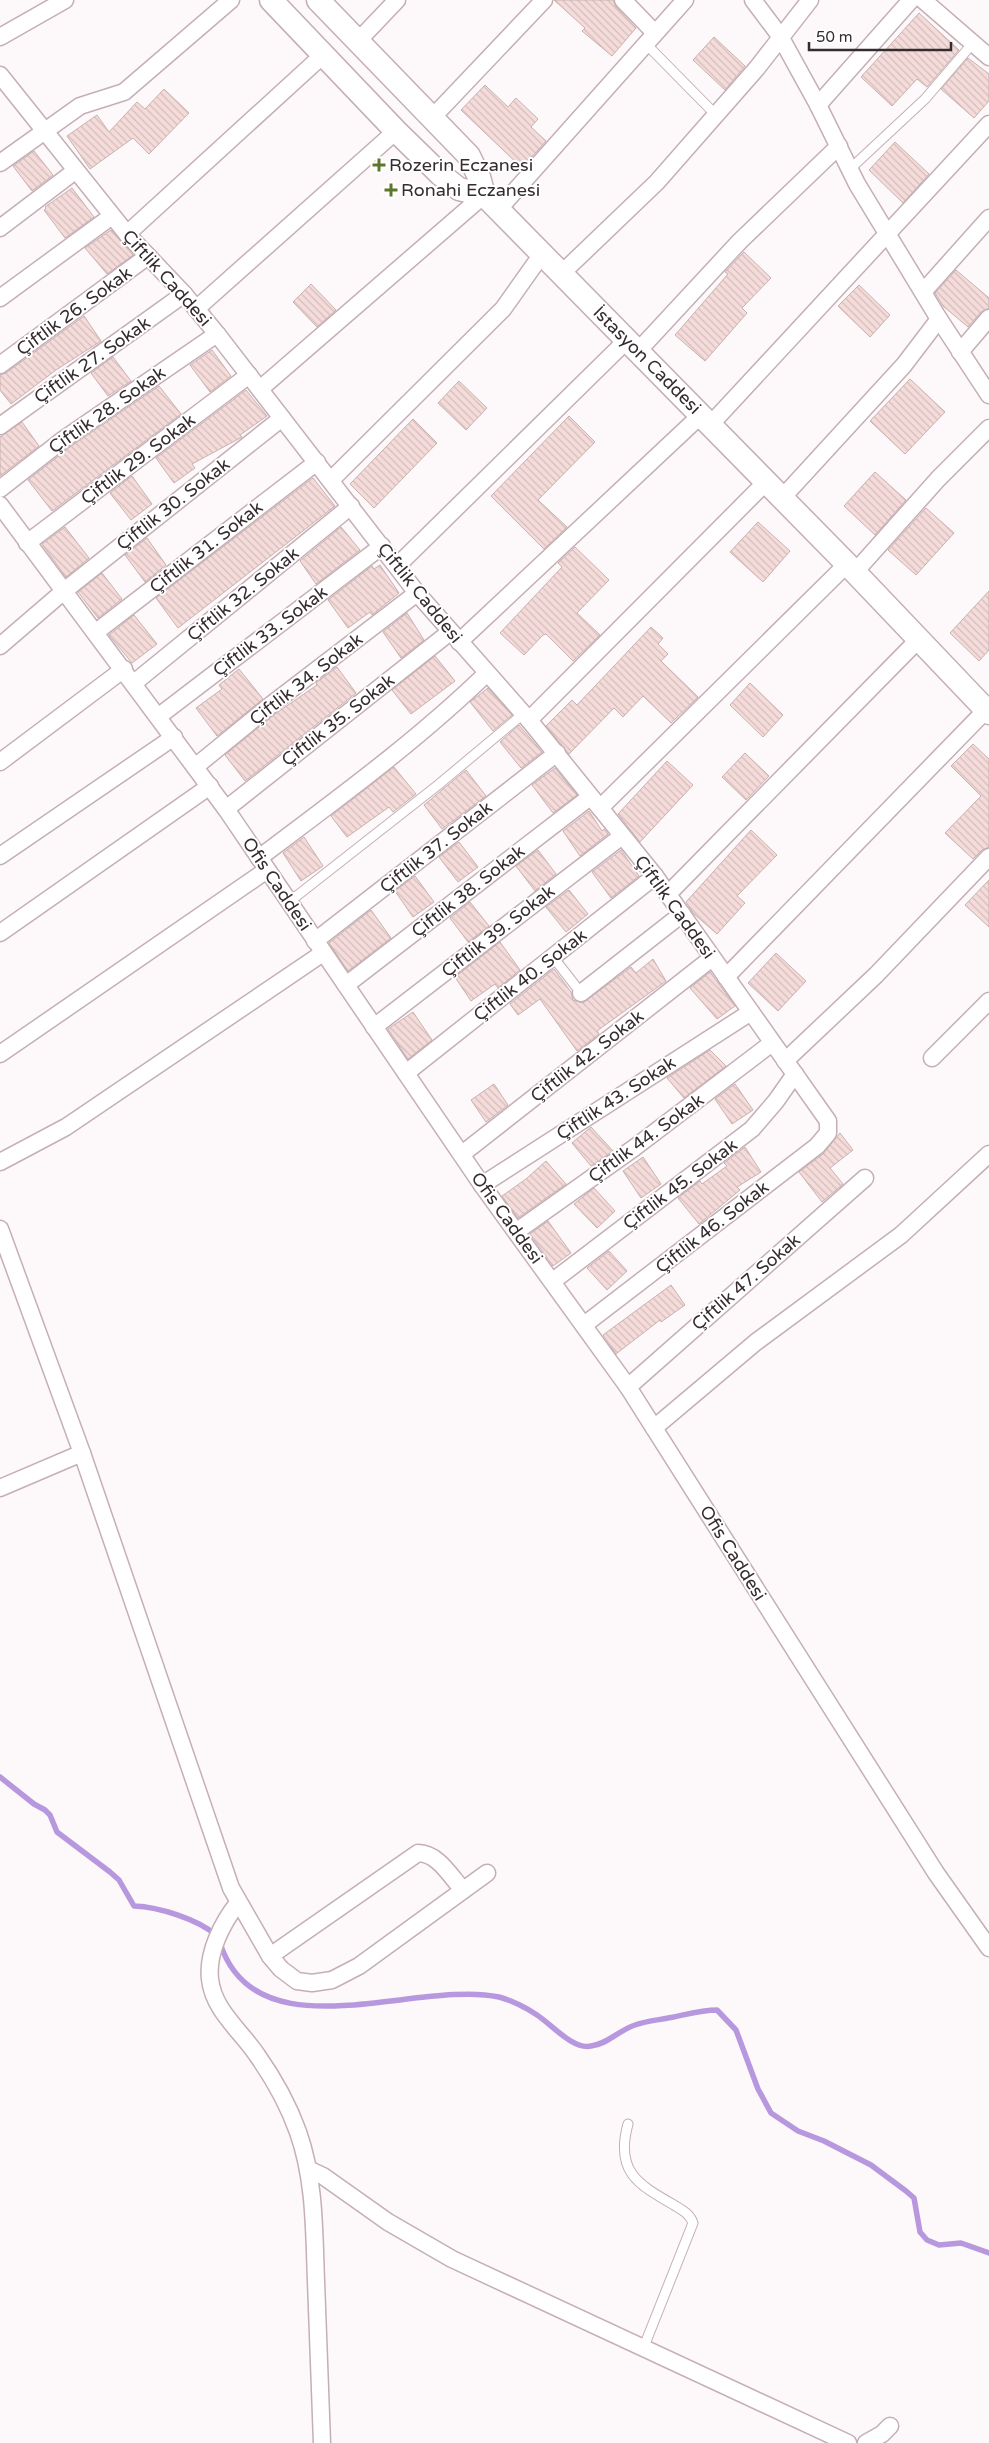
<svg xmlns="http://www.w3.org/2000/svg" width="989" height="2443" viewBox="0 0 989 2443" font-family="'Varela Round',sans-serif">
  <defs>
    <pattern id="building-back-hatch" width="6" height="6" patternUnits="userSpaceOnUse" patternTransform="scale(1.25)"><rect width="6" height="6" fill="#f5dcda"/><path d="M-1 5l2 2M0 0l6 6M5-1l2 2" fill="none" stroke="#d3bdbb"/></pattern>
  </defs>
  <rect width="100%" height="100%" fill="#fdf8f9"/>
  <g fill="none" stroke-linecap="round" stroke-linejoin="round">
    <g stroke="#b798df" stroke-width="5.5">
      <path d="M0 1777 34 1804 45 1810 50 1815 57 1832 110 1872 119 1880 134 1906C159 1907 197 1919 216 1935"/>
      <path d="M220 1943C256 2056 417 1979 499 1997 511 2000 527 2008 537 2015 551 2024 573 2050 591 2046 608 2044 619 2030 635 2025 646 2021 658 2020 668 2018 685 2015 700 2010 717 2010L736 2030 758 2089 771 2113 798 2131 824 2141 871 2165 906 2191 914 2198 920 2232 927 2240 939 2245 961 2243 989 2253"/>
    </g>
  </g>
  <g fill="url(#building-back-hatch)" stroke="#c9b1af">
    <polygon points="554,0 613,0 616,7 636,28 612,56 582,31 585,28"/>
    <polygon points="919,13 959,50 927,87 917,79 892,106 861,77"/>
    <polygon points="714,37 745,66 725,90 693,60"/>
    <polygon points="968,58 989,74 989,101 974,118 941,89"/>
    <polygon points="485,85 508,107 516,98 538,119 531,127 546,141 522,168 461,110"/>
    <polygon points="164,89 189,113 149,154 133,138 90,169 67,136 97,115 109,132 137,102 145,109"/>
    <polygon points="895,142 929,174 903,203 869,170"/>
    <polygon points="34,151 53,175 32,191 13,166"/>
    <polygon points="72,188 94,217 65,238 44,210 46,208 45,207"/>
    <polygon points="111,230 133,255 107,274 85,248"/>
    <polygon points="744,252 771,278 742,308 747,313 705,361 675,335 728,274 725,272"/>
    <polygon points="956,270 989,298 989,308 981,312 968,327 943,306 935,293"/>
    <polygon points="311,284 336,310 317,327 293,302"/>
    <polygon points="859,285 890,315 870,337 838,306"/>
    <polygon points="84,316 101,341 56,370 11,404 0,390 0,375 6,373"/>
    <polygon points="212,350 231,376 210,392 190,365"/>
    <polygon points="113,357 131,381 108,396 91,373"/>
    <polygon points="910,379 945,412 905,454 870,421"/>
    <polygon points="459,381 487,408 466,430 438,403"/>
    <polygon points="159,386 181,414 52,511 28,480 70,447"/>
    <polygon points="246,390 267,416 240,435 242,437 192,464 195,468 174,483 156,458"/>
    <polygon points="569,416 595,442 538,500 567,527 544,549 491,496"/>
    <polygon points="413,419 437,443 374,508 350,484"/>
    <polygon points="22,422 39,446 0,476 0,437"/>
    <polygon points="875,472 906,500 875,535 844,506"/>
    <polygon points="132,476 152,504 131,520 110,493"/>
    <polygon points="313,478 335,506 178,628 156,598"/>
    <polygon points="926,508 954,533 916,575 888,550"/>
    <polygon points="758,522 790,551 763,582 730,552"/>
    <polygon points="65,527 89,558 66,577 42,544"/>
    <polygon points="341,527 360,550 316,584 300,561"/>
    <polygon points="147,538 166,565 145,582 125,555"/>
    <polygon points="575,547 609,580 577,613 600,635 573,661 546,634 543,635 524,655 500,633 562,567 558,563"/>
    <polygon points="380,565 399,593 372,615 370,612 348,628 328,600 372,566 374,569"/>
    <polygon points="102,573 122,599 98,618 78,592"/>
    <polygon points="989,591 989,650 979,661 950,633"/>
    <polygon points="407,613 424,640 401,658 383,632"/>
    <polygon points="134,615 157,644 132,663 109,635"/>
    <polygon points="651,627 663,638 658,644 668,654 661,661 698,697 671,723 643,696 623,717 614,708 569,754 546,726 572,700 577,705"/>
    <polygon points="435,656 455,681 411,714 392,690"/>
    <polygon points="337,667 356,693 245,781 225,755 275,714 317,685 316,683"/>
    <polygon points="239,669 263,699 217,736 196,708 222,689 219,685"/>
    <polygon points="750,683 783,715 763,737 730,705"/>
    <polygon points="488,688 512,715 493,731 470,702"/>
    <polygon points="519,725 542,752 521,768 500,742"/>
    <polygon points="973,744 989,759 989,847 982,850 973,859 945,833 981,796 951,766"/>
    <polygon points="745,753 769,776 746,800 722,777"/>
    <polygon points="667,761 693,785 640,842 618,814"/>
    <polygon points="394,767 416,794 393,812 389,807 347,837 331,816"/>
    <polygon points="555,768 577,795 553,813 532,785"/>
    <polygon points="466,770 486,796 442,829 424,805"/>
    <polygon points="589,811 602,831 604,829 608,834 580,856 563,831"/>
    <polygon points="751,830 777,855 737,896 745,903 717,934 694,914 686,902"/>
    <polygon points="304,837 323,866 301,881 283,853"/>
    <polygon points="459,842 478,867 458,882 439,857"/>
    <polygon points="538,850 556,874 535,891 516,866"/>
    <polygon points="621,850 639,876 611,898 592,872"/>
    <polygon points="415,876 434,902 413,917 395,891"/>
    <polygon points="989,880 989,927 965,905"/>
    <polygon points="569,890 588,914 566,932 546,907"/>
    <polygon points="470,902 489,926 468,942 450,918"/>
    <polygon points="371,910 391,938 348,971 329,943"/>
    <polygon points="500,942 520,970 498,988 495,984 471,1001 455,977"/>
    <polygon points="776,953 806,981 778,1011 748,983"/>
    <polygon points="653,959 666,981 597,1031 599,1034 577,1051 540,999 518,1015 510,1004 554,969 571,992 573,1000 583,1003 631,967 636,973"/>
    <polygon points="710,972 735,1006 717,1019 690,988"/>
    <polygon points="413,1012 432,1040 408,1059 388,1029"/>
    <polygon points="710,1050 726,1066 684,1098 667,1078"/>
    <polygon points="494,1084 508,1105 486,1122 471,1100"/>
    <polygon points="735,1084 753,1110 732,1124 715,1099"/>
    <polygon points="591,1127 613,1151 591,1166 572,1143"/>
    <polygon points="840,1133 853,1150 830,1168 843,1184 822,1202 799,1172 823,1154"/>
    <polygon points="745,1147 761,1172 737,1187 740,1190 699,1224 678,1198 700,1181 702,1184 727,1166 724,1163"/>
    <polygon points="643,1157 661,1184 641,1198 623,1171"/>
    <polygon points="546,1161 566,1184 518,1218 502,1196 526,1179"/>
    <polygon points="594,1188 615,1211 597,1228 574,1204"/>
    <polygon points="548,1221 571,1253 553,1266 530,1234"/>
    <polygon points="609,1251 627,1271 607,1290 587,1268"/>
    <polygon points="671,1285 685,1305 661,1322 660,1320 616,1354 603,1335"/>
  </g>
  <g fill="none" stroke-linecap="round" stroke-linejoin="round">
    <g stroke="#c5afb6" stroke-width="11">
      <g id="lane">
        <polyline points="646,44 716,115"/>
        <polyline points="850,169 925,99 973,43"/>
        <polyline points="289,902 438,785 523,714"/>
        <polyline points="553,957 581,993"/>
        <path d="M628 2124C615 2171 637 2184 674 2205 682 2210 690 2214 693 2223L643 2349"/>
      </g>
    </g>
    <g stroke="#c5afb6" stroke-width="19">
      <g id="street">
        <polyline points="623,0 655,33"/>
        <polyline points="753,0 780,36 818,105 857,184 939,319 989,395"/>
        <polyline points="923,0 989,57"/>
        <polyline points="0,37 65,0"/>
        <polyline points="358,41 397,0"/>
        <polyline points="0,75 127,234 184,294 217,334 417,593 529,720 655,876 828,1121 828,1133 817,1146 584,1325"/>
        <polyline points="818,105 911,0"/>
        <polyline points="431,119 544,0"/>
        <polyline points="0,163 80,106 124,92 231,0"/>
        <polyline points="498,210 685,0"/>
        <polyline points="0,228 75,171"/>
        <polyline points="127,234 323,55"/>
        <polyline points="561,274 657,182 757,68 810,0"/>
        <polyline points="923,292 989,218"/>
        <polyline points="0,298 112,216"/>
        <polyline points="196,309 396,131"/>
        <polyline points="638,351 740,241 839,146"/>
        <polyline points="960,352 989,318"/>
        <polyline points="0,365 148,256"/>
        <polyline points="260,389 484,195"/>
        <polyline points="710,425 989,124"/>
        <polyline points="0,426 184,294"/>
        <polyline points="331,480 503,309 542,254"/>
        <polyline points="0,489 64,439 217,334"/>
        <polyline points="782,498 904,365 939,319"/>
        <polyline points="0,505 226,809 482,1185 628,1387 936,1873 989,1948"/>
        <polyline points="27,543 249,375"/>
        <polyline points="397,566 627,340"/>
        <polyline points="855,572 938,479 989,428"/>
        <polyline points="96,632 317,462"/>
        <polyline points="459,642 701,415"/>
        <polyline points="0,646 64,591 282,418"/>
        <polyline points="134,683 351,506"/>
        <polyline points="159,716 382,546"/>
        <polyline points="529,720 766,482"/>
        <polyline points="0,762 124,669"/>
        <polyline points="195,767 272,704 417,593"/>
        <polyline points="600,808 847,564"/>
        <polyline points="226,809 450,632"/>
        <polyline points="0,856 174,737"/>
        <path d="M259 858C337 799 417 741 487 673"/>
        <polyline points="668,894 919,639"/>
        <polyline points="0,933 210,786"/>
        <polyline points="315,941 557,753"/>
        <polyline points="726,977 986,710"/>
        <polyline points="346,985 590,797"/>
        <polyline points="581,993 682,914"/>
        <polyline points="374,1027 622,836"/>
        <polyline points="0,1054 267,870"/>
        <polyline points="932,1058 989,1001"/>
        <polyline points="785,1061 876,975 989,857"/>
        <polyline points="406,1073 655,876"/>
        <polyline points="462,1154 712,958"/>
        <polyline points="0,1162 66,1127 323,953"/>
        <polyline points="482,1185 751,1012"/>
        <polyline points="0,1229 82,1453 231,1888 270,1956 281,1969 297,1981 312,1983 332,1980 359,1966 487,1873"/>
        <polyline points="517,1231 634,1148 772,1043"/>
        <polyline points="553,1281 752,1129 776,1101 795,1074"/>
        <polyline points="628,1387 865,1178"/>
        <polyline points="654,1428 756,1342 901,1235 989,1154"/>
        <polyline points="0,1488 82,1453"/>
        <path d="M238 1903C222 1923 207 1953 210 1979 213 2010 241 2031 257 2055 274 2079 288 2104 298 2132 315 2180 314 2230 316 2281 318 2335 320 2389 322 2443"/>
        <path d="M270 1956 418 1853C438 1853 451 1877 463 1890"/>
        <polyline points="308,2169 323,2176 388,2222 452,2259 848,2443"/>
        <polyline points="866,2443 882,2434 890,2426"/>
      </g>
    </g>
    <g stroke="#c5afb6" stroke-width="25">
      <g id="secondary">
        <polyline points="271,0 396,131 440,174 459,189 484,195"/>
        <polyline points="318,0 469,156 479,177 484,195 847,564 989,713"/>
      </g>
    </g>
    <use href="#lane" stroke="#fff" stroke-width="9"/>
    <use href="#street" stroke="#fff" stroke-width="16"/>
    <use href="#secondary" stroke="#fff" stroke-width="22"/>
  </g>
  <g fill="#5d7629" stroke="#fff" stroke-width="2">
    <path d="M376.5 157.5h5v5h5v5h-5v5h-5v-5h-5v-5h5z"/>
    <path d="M388.5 182.5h5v5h5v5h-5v5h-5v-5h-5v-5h5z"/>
  </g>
  <g text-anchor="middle" stroke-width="4" stroke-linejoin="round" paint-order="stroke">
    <g font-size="18" fill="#352c2f" stroke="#fff" text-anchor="start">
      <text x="389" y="171">Rozerin Eczanesi</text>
      <text x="401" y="196">Ronahi Eczanesi</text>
    </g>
    <g font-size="18" fill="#352c2f" stroke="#fff">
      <text transform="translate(167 278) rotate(48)" y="6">Çiftlik Caddesi</text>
      <text transform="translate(74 311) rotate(-36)" y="6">Çiftlik 26. Sokak</text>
      <text transform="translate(92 360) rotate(-35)" y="6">Çiftlik 27. Sokak</text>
      <text transform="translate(647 360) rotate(45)" y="6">İstasyon Caddesi</text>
      <text transform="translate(107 410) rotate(-35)" y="6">Çiftlik 28. Sokak</text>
      <text transform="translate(138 459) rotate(-37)" y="6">Çiftlik 29. Sokak</text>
      <text transform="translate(173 504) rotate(-38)" y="6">Çiftlik 30. Sokak</text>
      <text transform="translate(206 547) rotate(-38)" y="6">Çiftlik 31. Sokak</text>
      <text transform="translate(420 593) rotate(51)" y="6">Çiftlik Caddesi</text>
      <text transform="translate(243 594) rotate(-39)" y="6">Çiftlik 32. Sokak</text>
      <text transform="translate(270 631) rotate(-37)" y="6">Çiftlik 33. Sokak</text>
      <text transform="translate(306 679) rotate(-38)" y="6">Çiftlik 34. Sokak</text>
      <text transform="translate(338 720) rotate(-38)" y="6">Çiftlik 35. Sokak</text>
      <text transform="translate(436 847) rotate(-38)" y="6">Çiftlik 37. Sokak</text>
      <text transform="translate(277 884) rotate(56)" y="6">Ofis Caddesi</text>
      <text transform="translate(468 891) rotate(-38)" y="6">Çiftlik 38. Sokak</text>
      <text transform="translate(675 907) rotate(54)" y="6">Çiftlik Caddesi</text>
      <text transform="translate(498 931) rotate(-38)" y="6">Çiftlik 39. Sokak</text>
      <text transform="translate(530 975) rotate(-38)" y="6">Çiftlik 40. Sokak</text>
      <text transform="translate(587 1056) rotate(-38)" y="6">Çiftlik 42. Sokak</text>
      <text transform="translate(616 1098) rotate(-33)" y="6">Çiftlik 43. Sokak</text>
      <text transform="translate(646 1138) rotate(-36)" y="6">Çiftlik 44. Sokak</text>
      <text transform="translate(680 1184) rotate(-37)" y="6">Çiftlik 45. Sokak</text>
      <text transform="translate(507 1218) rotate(54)" y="6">Ofis Caddesi</text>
      <text transform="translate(712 1227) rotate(-38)" y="6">Çiftlik 46. Sokak</text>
      <text transform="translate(746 1282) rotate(-41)" y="6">Çiftlik 47. Sokak</text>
      <text transform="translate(733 1553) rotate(58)" y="6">Ofis Caddesi</text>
    </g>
  </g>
  <path d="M809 42v8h142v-8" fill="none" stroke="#352c2f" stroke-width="2.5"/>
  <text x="816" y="42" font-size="15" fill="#352c2f" stroke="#ffffff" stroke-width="4" paint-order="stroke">50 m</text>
</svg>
